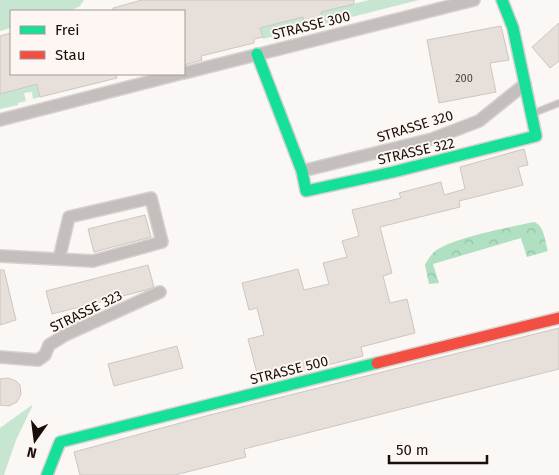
<svg xmlns="http://www.w3.org/2000/svg" width="559" height="475" viewBox="0 0 559 475" font-family="'Fira Sans',sans-serif">
  <defs>
    <pattern id="forest-crowns" width="20" height="18" patternUnits="userSpaceOnUse" patternTransform="scale(1.25)"><rect width="20" height="18" fill="#aee0c1"/><path d="M2 6a3 3 0 1 1 6 0M12 15a3 3 0 1 1 6 0" fill="none" stroke="#95bfa4"/></pattern>
  </defs>
  <rect width="100%" height="100%" fill="#faf7f5"/>
  <g fill="#c7e6d1">
    <polygon points="0,0 84,0 80,6 71,11 11,11 11,28 0,31"/>
    <polygon points="369,0 419,0 324,24 321,12"/>
    <polygon points="303,17 306,29 263,39 260,28"/>
    <polygon points="37,84 40,97 33,99 32,92 24,93 26,101 18,103 18,105 0,109 0,93"/>
    <polygon points="32,405 32,407 16,440 4,475 0,475 0,428"/>
  </g>
  <path fill="url(#forest-crowns)" d="M534 222C544 225 545 241 548 251L527 257 521 238 433 264 439 283 429 284 425 265C427 261 430 256 434 252 451 238 510 227 534 222Z"/>
  <g fill="#e6dfda" stroke="#cdc6c1">
    <polygon points="142,0 354,0 354,4 321,12 324,25 306,30 303,17 260,28 263,37 254,39 254,43 201,56 202,60 184,65 184,11 113,11 113,8"/>
    <polygon points="559,23 559,61 550,68 532,47"/>
    <polygon points="501,26 509,60 490,63 496,92 439,103 427,40"/>
    <polygon points="11,33 11,74 116,74 117,78 40,97 37,84 0,94 0,36"/>
    <polygon points="524,149 528,165 518,167 523,185 459,201 460,207 380,227 392,273 383,276 390,303 407,299 415,333 361,347 363,356 276,378 273,369 257,373 248,339 264,335 257,308 249,310 242,283 298,269 304,290 329,284 323,263 347,257 342,241 359,236 352,210 401,198 399,193 441,182 444,195 465,189 460,167"/>
    <polygon points="145,215 151,237 94,252 88,229"/>
    <polygon points="148,265 154,287 146,290 52,314 46,291"/>
    <polygon points="0,270 4,270 16,320 0,325"/>
    <polygon points="559,328 559,369 244,449 246,457 175,475 80,475 74,452 206,416"/>
    <polygon points="177,346 183,368 114,386 108,364"/>
    <polygon points="8,378 16,381 20,385 21,394 17,402 9,406 0,405 0,379"/>
  </g>
  <g fill="none" stroke-linecap="round" stroke-linejoin="round">
    <g stroke="#d5d2d0" stroke-width="8">
      <polyline id="lane" points="534,113 559,103"/>
    </g>
    <g stroke="#d5d2d0" stroke-width="14">
      <g id="street">
        <polyline points="184,73 474,0"/>
        <polyline points="0,120 179,74"/>
        <polyline points="302,171 432,139 479,121 525,84"/>
        <polyline points="0,256 93,261 162,242 151,198 69,217 59,259"/>
        <polyline points="0,357 38,360 45,355 49,345 65,335 160,292"/>
      </g>
    </g>
    <g stroke="#d5d2d0" stroke-width="14">
      <g id="fast">
        <polyline points="257,54 302,171 306,191 393,172 536,136 513,28 502,0"/>
        <polyline points="47,475 60,442 377,363"/>
      </g>
    </g>
    <g stroke="#d5d2d0" stroke-width="14">
      <polyline id="jam" points="377,363 559,318"/>
    </g>
    <use href="#lane" stroke="#c4bebc" stroke-width="5.5"/>
    <use href="#street" stroke="#c4bebc" stroke-width="11"/>
    <use href="#fast" stroke="#16e098" stroke-width="11"/>
    <use href="#jam" stroke="#f24e42" stroke-width="11"/>
  </g>
  <g text-anchor="middle" stroke-width="4" stroke-linejoin="round" paint-order="stroke">
    <g font-size="11" fill="#4d433c">
      <text x="464" y="82">200</text>
    </g>
    <g font-size="14" fill="#1a0f08" stroke="#fdf6f2">
      <text transform="translate(311 25) rotate(-14)" y="5">STRASSE 300</text>
      <text transform="translate(415 126) rotate(-17)" y="5">STRASSE 320</text>
      <text transform="translate(416 151) rotate(-13)" y="5">STRASSE 322</text>
      <text transform="translate(86 311) rotate(-26)" y="5">STRASSE 323</text>
      <text transform="translate(289 370) rotate(-14)" y="5">STRASSE 500</text>
    </g>
  </g>
  <rect x="10" y="10" width="175" height="65" fill="#fdf6f2" stroke="#a29a94"/>
  <rect x="20" y="26" width="25" height="8" fill="#16e098" stroke="#a29a94"/>
  <text x="55" y="35" font-size="15" fill="#1a0f08">Frei</text>
  <rect x="20" y="51" width="25" height="8" fill="#f24e42" stroke="#a29a94"/>
  <text x="55" y="60" font-size="15" fill="#1a0f08">Stau</text>
  <g transform="translate(35 440) rotate(194)" stroke="#fdf6f2" stroke-width="4" paint-order="stroke">
  <path d="M0-4L9 19L0 12L-9 19Z" fill="#1a0f08"/>
  <text y="-8" font-size="14" font-weight="bold" text-anchor="middle" fill="#1a0f08">N</text>
  </g>
  <path d="M389 455v8h98v-8" fill="none" stroke="#1a0f08" stroke-width="2.5"/>
  <text x="396" y="455" font-size="15" fill="#1a0f08" stroke="#fdf6f2" stroke-width="4" paint-order="stroke">50 m</text>
</svg>
